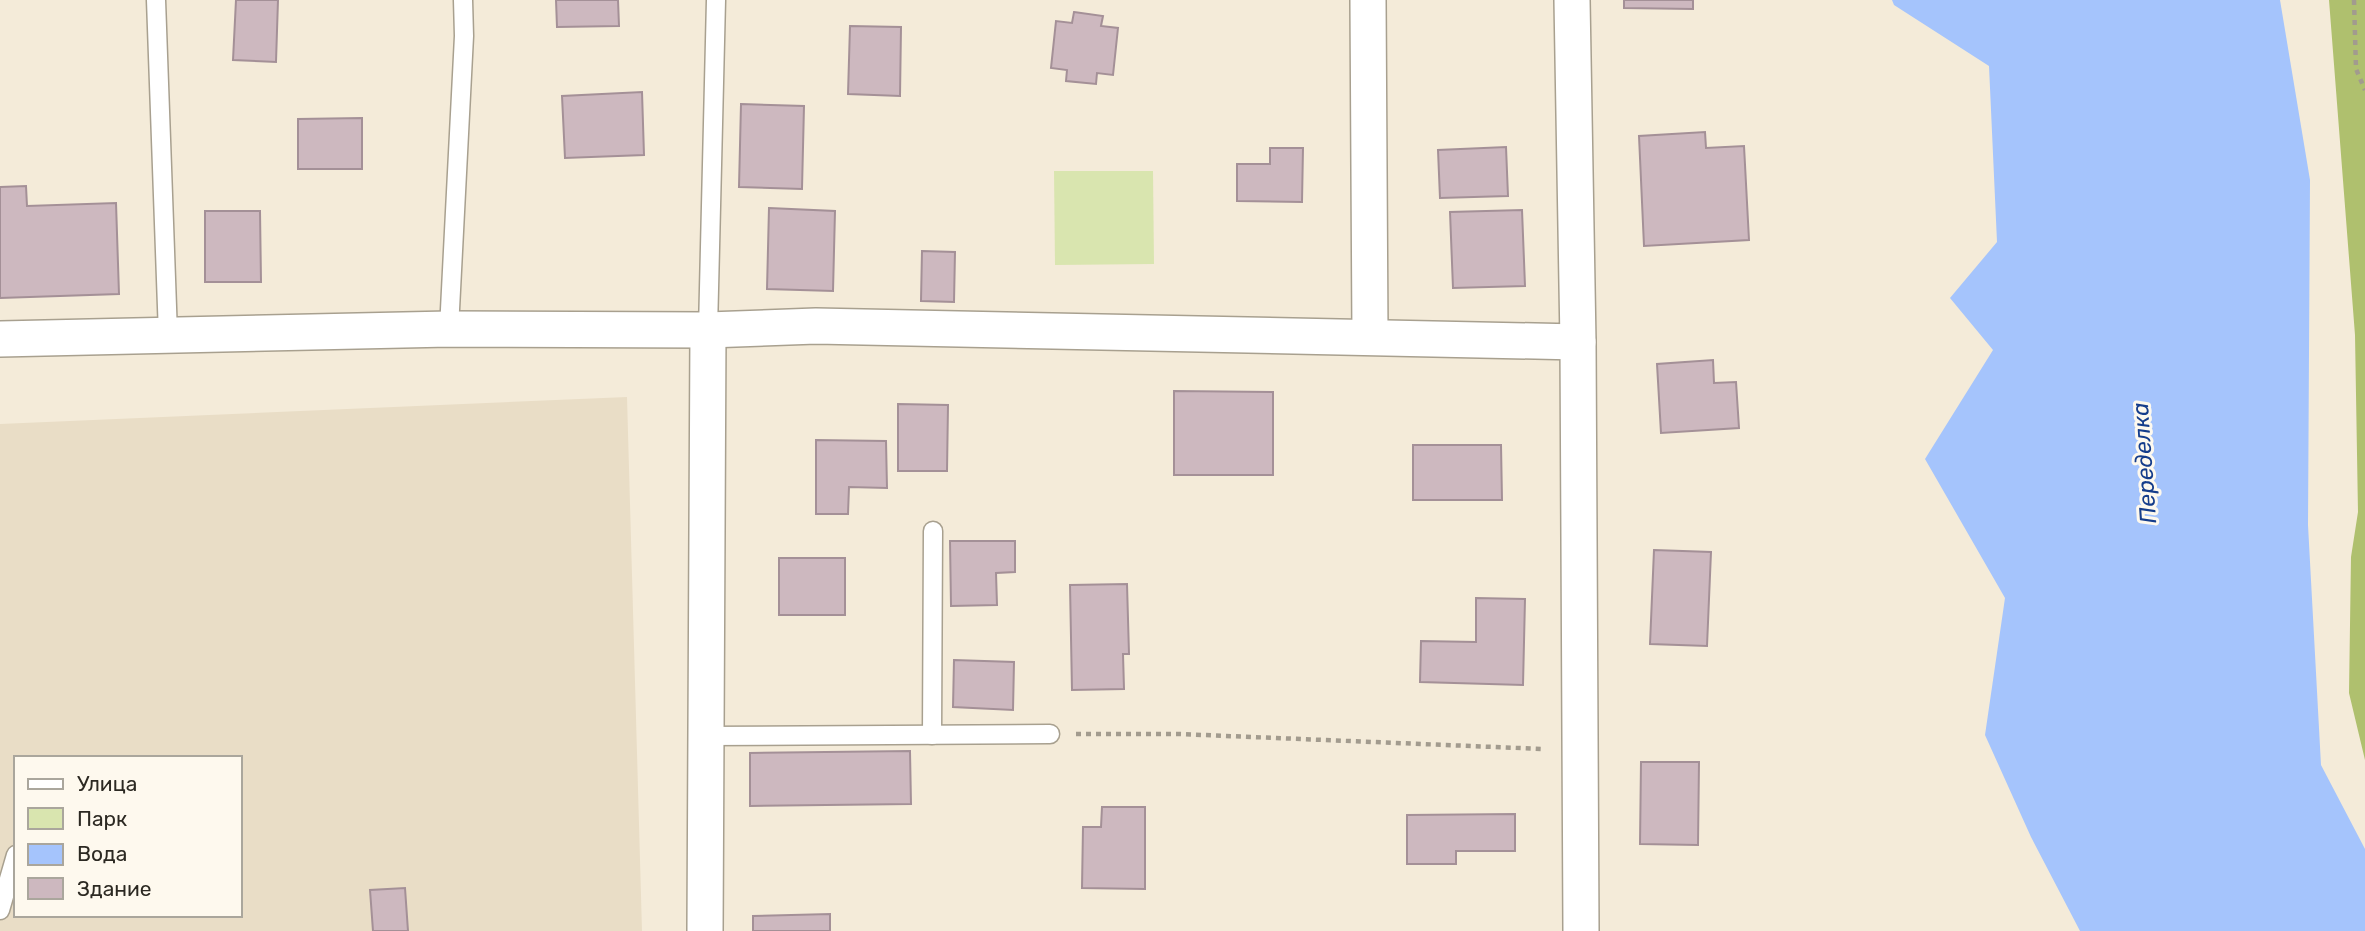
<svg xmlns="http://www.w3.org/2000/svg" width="2365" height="931" viewBox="0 0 2365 931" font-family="Rubik,sans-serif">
  <rect width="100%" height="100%" fill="#f4ebd9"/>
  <path fill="#e9ddc6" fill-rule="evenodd" d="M627 397 642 931H0V424ZM16 758H240V915H16Z"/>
  <polygon fill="#d9e5af" points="1054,171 1153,171 1154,264 1055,265"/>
  <polygon fill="#afc06e" points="2329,0 2365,0 2365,760 2349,693 2351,557 2358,512 2355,335"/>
  <polygon fill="#a5c4fc" points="1892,0 2280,0 2310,180 2308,525 2321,765 2365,849 2365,931 2080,931 2031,837 1985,735 2005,598 1925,459 1993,350 1950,298 1997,242 1989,66 1894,5"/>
  <g fill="#cdb8bf" stroke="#a49097" stroke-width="2">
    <polygon points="236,0 278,0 276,62 233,60"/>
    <polygon points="556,0 618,0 619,26 557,27"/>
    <polygon points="1624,0 1693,0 1693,9 1624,8"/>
    <polygon points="1074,12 1103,16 1101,26 1118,28 1113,75 1097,73 1096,84 1066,81 1067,70 1051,68 1056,21 1072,23"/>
    <polygon points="850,26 901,27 900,96 848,94"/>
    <polygon points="642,92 644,155 565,158 562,96"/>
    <polygon points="741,104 804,106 802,189 739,187"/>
    <polygon points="362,118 362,169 298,169 298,119"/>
    <polygon points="1705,132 1706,148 1744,146 1749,240 1644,246 1639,136"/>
    <polygon points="1506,147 1508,196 1440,198 1438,150"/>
    <polygon points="1270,148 1303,148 1302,202 1237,201 1237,164 1270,164"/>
    <polygon points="26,186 27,206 116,203 119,294 0,298 0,187"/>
    <polygon points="769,208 835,211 833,291 767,289"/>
    <polygon points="1522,210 1525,286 1453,288 1450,212"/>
    <polygon points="205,211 260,211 261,282 205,282"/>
    <polygon points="922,251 955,252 954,302 921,301"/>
    <polygon points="1713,360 1714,383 1736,382 1739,428 1661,433 1657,364"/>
    <polygon points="1174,391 1273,392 1273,475 1174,475"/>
    <polygon points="898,404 948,405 947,471 898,471"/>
    <polygon points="816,440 886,441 887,488 849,487 848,514 816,514"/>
    <polygon points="1413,445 1501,445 1502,500 1413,500"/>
    <polygon points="950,541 1015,541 1015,572 996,573 997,605 951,606"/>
    <polygon points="1654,550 1711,552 1707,646 1650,644"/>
    <rect x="779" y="558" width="66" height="57"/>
    <polygon points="1127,584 1129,654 1123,654 1124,689 1072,690 1070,585"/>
    <polygon points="1476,598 1525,599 1523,685 1420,682 1421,641 1476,642"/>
    <polygon points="954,660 1014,662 1013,710 953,707"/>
    <polygon points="910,751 911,804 750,806 750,753"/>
    <polygon points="1641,762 1699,762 1698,845 1640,844"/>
    <polygon points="1102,807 1145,807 1145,889 1082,888 1083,827 1101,827"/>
    <polygon points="1515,814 1515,851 1456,851 1456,864 1407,864 1407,815"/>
    <polygon points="405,888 408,931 373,931 370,890"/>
    <polygon points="830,914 830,931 753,931 753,916"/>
  </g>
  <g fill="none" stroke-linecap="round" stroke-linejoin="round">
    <g stroke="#a8a08f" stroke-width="21">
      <g id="lane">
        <polyline points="156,0 168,335"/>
        <polyline points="449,329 464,36 463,0"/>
        <polyline points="708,330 716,0"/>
        <polyline points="932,735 933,531"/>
        <polyline points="705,736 1050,734"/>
        <polyline points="0,910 16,855"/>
      </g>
    </g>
    <g stroke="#a8a08f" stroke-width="38">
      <g id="street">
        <polyline points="1368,0 1370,336"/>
        <polyline points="0,339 449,329 708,330 816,326 1578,342 1572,0"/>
        <polyline points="1578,342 1581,931"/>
        <polyline points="705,931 708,330"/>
      </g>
    </g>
    <g stroke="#a29b8e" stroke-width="4.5" stroke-dasharray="5 5" stroke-linecap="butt">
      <polyline points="2354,0 2356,69 2365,90"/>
      <polyline points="1076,734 1179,734 1543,749"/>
    </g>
    <use href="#lane" stroke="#fff" stroke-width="18"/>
    <use href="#street" stroke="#fff" stroke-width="35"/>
  </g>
  <g text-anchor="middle" stroke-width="6" stroke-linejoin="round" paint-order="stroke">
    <g font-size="23" font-style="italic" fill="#153d8b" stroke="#fef9ee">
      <text transform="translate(2144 463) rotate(-94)" y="8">Переделка</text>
    </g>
  </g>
  <rect x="14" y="756" width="228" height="161" fill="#fef9ee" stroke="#aaa69c" stroke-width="2"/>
  <rect x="28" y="779" width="35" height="10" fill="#ffffff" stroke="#aaa69c" stroke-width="2"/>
  <text x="77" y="791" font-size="21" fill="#2c2922">Улица</text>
  <rect x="28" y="808" width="35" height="21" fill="#d9e5af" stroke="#aaa69c" stroke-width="2"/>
  <text x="77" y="826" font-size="21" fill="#2c2922">Парк</text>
  <rect x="28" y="844" width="35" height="21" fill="#a5c4fc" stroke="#aaa69c" stroke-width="2"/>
  <text x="77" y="861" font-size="21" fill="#2c2922">Вода</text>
  <rect x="28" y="878" width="35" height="21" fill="#cdb8bf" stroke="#aaa69c" stroke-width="2"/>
  <text x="77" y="896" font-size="21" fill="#2c2922">Здание</text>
</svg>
